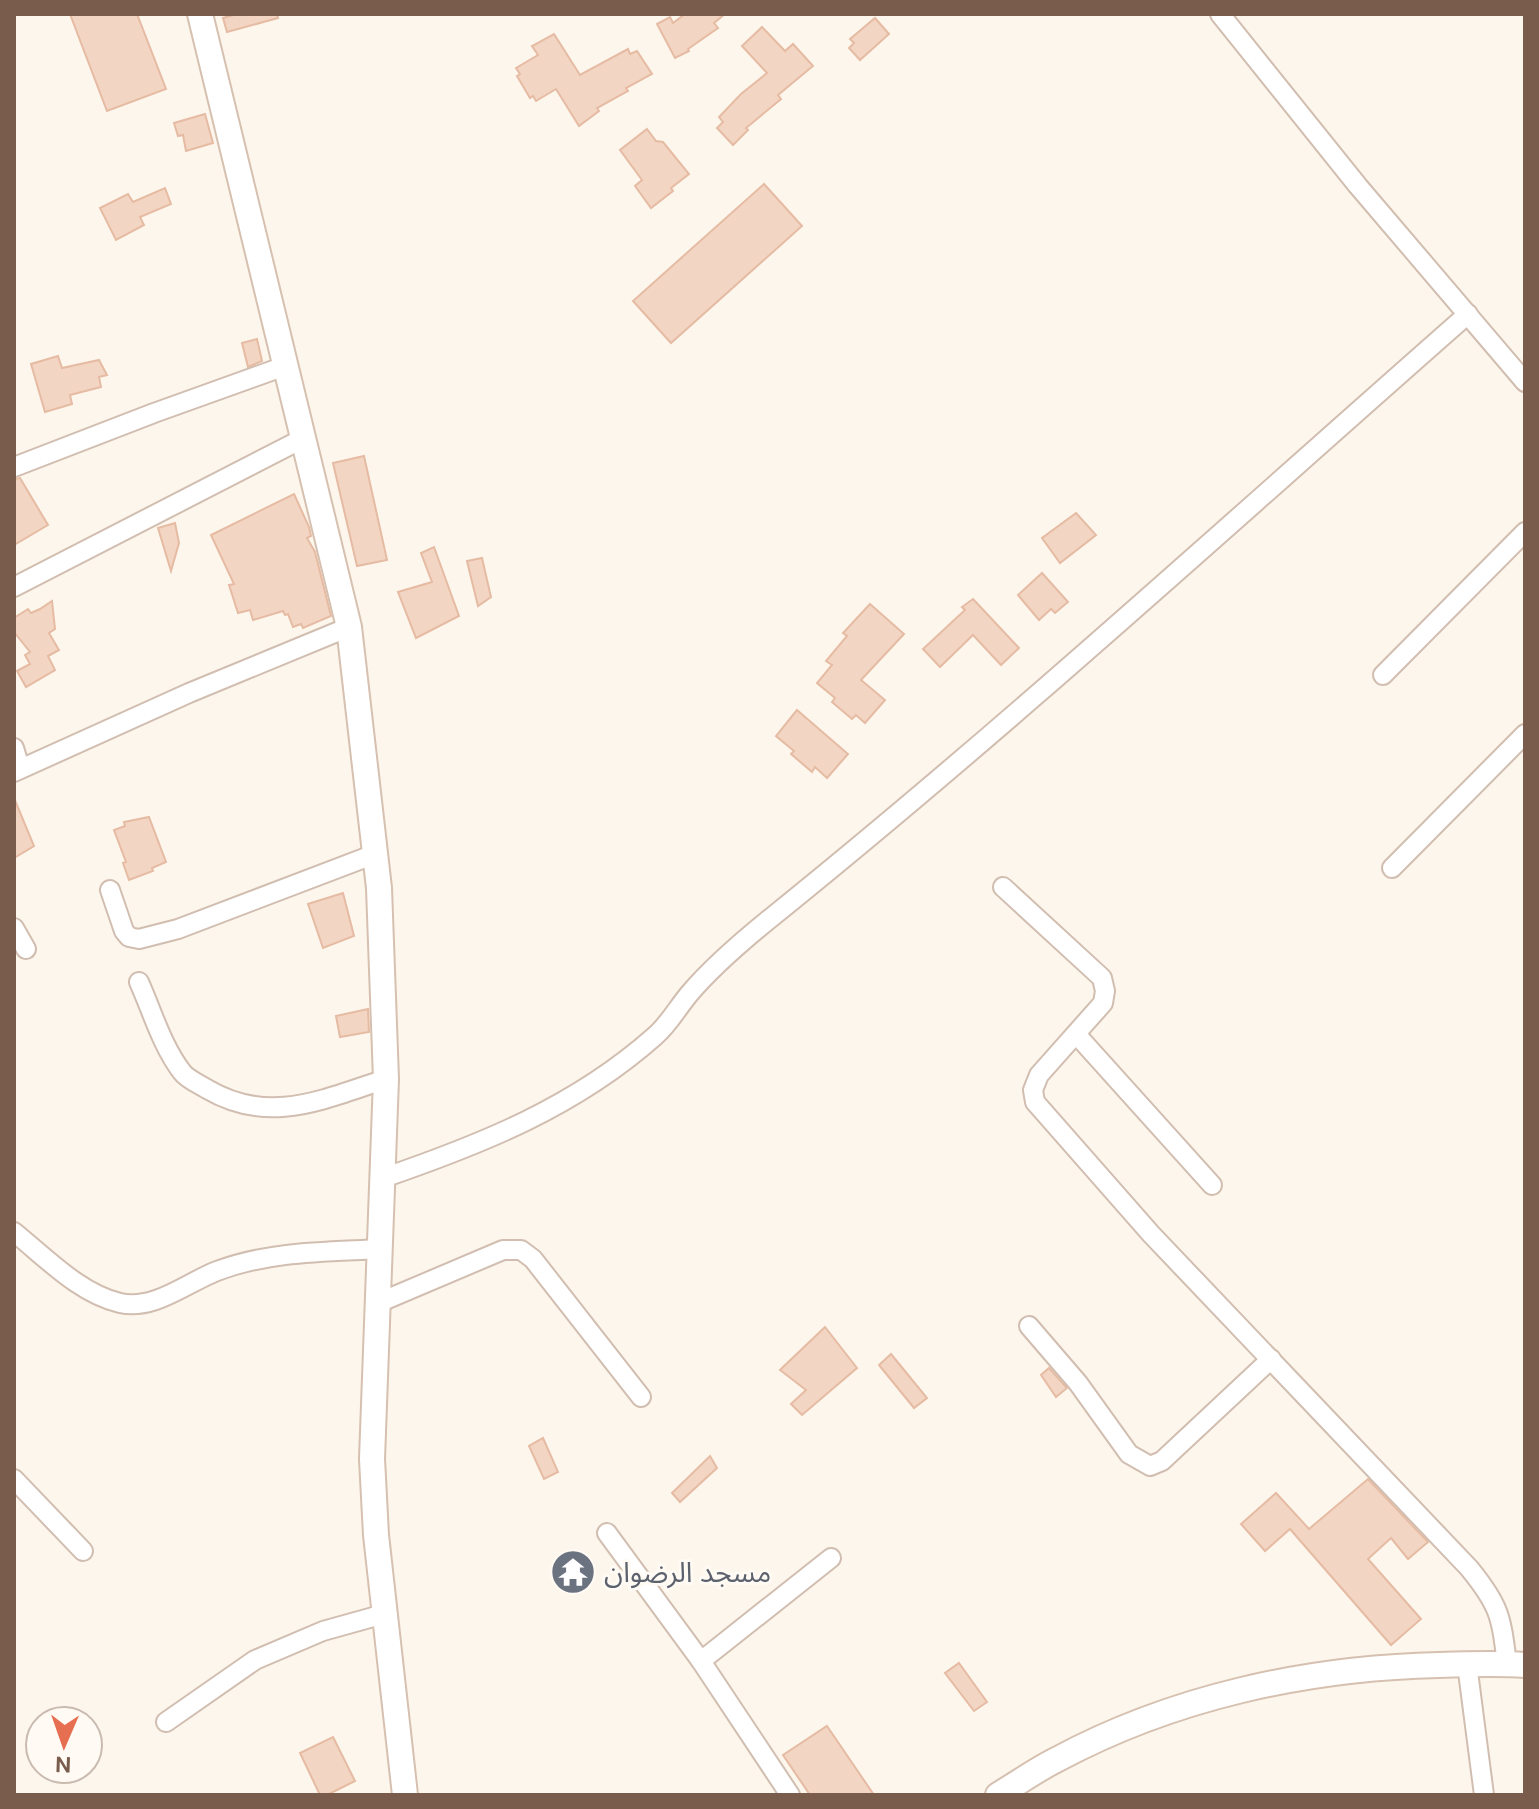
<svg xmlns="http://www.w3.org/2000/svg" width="1539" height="1809" viewBox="0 0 1539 1809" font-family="'DM Sans','Noto Sans Arabic',sans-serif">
  <rect width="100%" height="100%" fill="#fdf6ec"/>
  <g fill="#f3d5c3" stroke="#e6bba3" stroke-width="2">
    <polygon points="70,14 137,14 166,89 107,111"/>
    <polygon points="237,14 277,14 278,18 227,32 223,18"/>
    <polygon points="685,14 725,14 714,23 718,28 688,49 689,51 675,58 657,24 670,17 673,23"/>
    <polygon points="875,18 889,34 860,60 849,48 854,43 850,39"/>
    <polygon points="762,27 785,51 793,44 813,66 778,95 781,99 746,128 748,130 733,145 717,128 723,122 719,117 741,94 767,73 742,46"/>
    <polygon points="554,34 580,75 628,49 630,54 637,51 652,74 626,88 628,91 597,108 599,111 579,126 556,89 536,101 533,96 530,98 517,76 520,74 516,68 538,55 532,46"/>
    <polygon points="205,114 213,143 186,151 183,135 178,136 174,123"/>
    <polygon points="647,129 656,141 663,142 689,174 671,188 673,191 651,208 635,186 642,180 620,150"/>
    <polygon points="764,184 802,226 671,343 633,301"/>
    <polygon points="165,188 171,204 140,217 144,225 116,240 100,208 128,194 133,202"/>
    <polygon points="257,339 262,361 248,367 242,343"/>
    <polygon points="58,356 62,368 99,360 107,375 99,377 101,387 70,395 72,404 45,412 31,364"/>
    <polygon points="364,456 387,560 357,566 333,463"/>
    <polygon points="20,478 48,525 14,545 14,479"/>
    <polygon points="294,494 309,527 311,536 307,538 315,552 331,616 303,628 301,624 293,627 288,614 285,615 283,611 253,620 250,610 238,613 229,585 234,584 211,535"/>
    <polygon points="1076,513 1096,535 1060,563 1042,538"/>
    <polygon points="175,523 179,543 171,571 158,528"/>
    <polygon points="434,547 459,616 416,638 398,592 432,582 421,553"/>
    <polygon points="482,558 491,597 478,606 467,561"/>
    <polygon points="1042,573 1068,602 1055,613 1051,609 1039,620 1018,595"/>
    <polygon points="973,599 1019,648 1001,665 973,635 940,667 923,649 965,610 962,607"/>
    <polygon points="52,601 55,629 49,633 59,650 48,656 55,670 26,687 17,671 30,664 25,655 30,652 14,632 14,618 28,609 31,613 40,609"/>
    <polygon points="870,604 904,634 861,680 885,700 865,723 856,715 852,719 832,702 835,698 817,683 832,665 826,661 847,636 843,633"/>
    <polygon points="797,710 848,754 827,778 815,767 812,772 791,754 794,751 776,736"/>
    <polygon points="14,798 34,846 14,858"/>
    <polygon points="149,817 166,862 152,868 153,871 129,880 123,863 126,862 114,830 125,826 124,822"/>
    <polygon points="343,893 354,936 323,948 308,904"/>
    <polygon points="368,1009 369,1032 340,1037 336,1016"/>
    <polygon points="825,1327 857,1368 802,1415 791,1404 806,1390 780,1370"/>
    <polygon points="891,1354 927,1398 914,1408 879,1365"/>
    <polygon points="1049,1368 1067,1388 1056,1397 1041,1375"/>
    <polygon points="543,1438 558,1472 544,1479 529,1446"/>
    <polygon points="710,1456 717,1468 680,1502 672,1493"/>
    <polygon points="1368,1479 1428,1542 1408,1559 1391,1538 1368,1559 1421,1619 1391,1645 1290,1529 1265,1551 1241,1524 1276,1493 1309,1529"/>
    <polygon points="959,1663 987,1702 974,1711 945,1673"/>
    <polygon points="827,1726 874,1795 810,1795 783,1755"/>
    <polygon points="333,1737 355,1781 327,1795 320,1795 300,1753"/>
  </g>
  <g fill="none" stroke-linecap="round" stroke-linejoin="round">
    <g stroke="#d1beb0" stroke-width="22">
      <g id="street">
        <polyline points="1220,14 1358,186 1525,382"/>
        <polyline points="14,467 154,413 285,366"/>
        <polyline points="14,587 302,439"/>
        <polyline points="1383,675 1525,532"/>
        <polyline points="14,748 20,768"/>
        <polyline points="14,772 189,693 349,627"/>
        <polyline points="1392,868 1525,734"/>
        <path d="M1003 887 1102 978 1105 991 1103 1003 1039 1075 1033 1090 1035 1102 1151 1234 1469 1568C1500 1606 1501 1616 1507 1664"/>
        <polyline points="110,890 124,931 129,937 139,939 178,929 375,854"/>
        <polyline points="14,928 26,949"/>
        <path d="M139 982C152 1011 162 1046 182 1072 187 1079 199 1084 207 1089 270 1126 323 1099 386 1079"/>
        <polyline points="1076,1034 1212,1185"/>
        <path d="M383 1178C482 1144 575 1107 655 1036 669 1024 678 1007 690 993 713 966 740 943 767 921 1008 727 1236 518 1468 314"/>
        <path d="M14 1232C45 1257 80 1294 120 1303 154 1311 188 1282 217 1271 270 1251 326 1252 380 1249"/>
        <polyline points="378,1303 503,1250 521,1250 533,1259 641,1397"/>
        <polyline points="1029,1326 1078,1383 1129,1454 1150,1466 1162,1461 1271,1359"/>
        <polyline points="14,1479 83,1551"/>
        <polyline points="607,1533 701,1661 790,1795"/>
        <polyline points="701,1661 831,1558"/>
        <polyline points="1467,1664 1484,1795"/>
        <polyline points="166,1722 255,1660 323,1631 384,1614"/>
      </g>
    </g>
    <g stroke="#d6c0b0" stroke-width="28">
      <g id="secondary">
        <polyline points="200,14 349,627 379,888 386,1079 372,1459 376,1535 405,1795"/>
        <path d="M998 1795C1018 1783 1036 1770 1056 1760 1173 1697 1307 1668 1439 1665 1468 1664 1497 1663 1525 1665"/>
      </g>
    </g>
    <use href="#street" stroke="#fff" stroke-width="18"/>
    <use href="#secondary" stroke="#fff" stroke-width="24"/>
  </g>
  <defs>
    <g id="temple-disc" transform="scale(2.3)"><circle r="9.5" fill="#6b7280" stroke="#fffaf3"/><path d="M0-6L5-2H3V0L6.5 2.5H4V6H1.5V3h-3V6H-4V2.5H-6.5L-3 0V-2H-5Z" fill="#fff"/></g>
  </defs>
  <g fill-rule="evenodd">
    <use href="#temple-disc" x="573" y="1572"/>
  </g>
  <g text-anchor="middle" stroke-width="6" stroke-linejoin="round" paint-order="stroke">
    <g font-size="28" fill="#5b616d" stroke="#fffaf3" text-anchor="start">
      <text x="604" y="1582">مسجد الرضوان</text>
    </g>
  </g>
  <rect width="1539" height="1809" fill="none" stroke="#7a5c4d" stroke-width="32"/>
  <g transform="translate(64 1745) rotate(182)"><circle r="38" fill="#fffaf3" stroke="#cabbb1" stroke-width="2"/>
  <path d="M0-6L14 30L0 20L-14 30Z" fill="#e76f51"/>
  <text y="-12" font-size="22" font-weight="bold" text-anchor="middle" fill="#7a5c4d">N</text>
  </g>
</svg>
